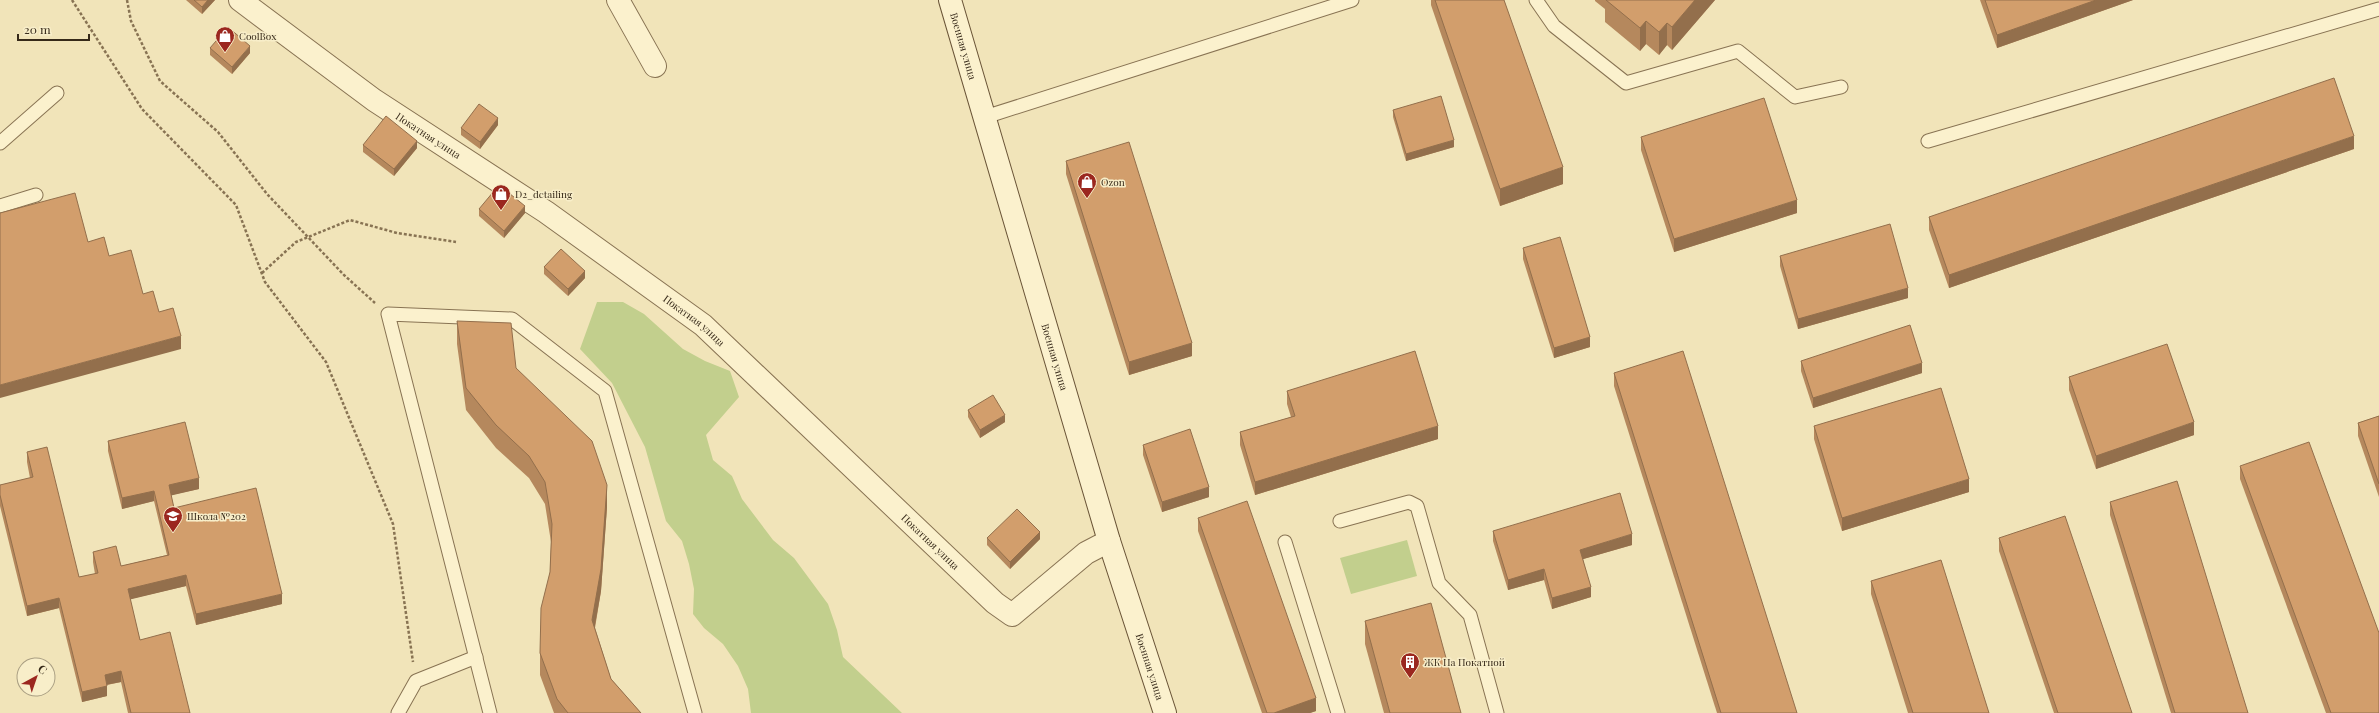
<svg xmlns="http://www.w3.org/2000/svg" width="2379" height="713" viewBox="0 0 2379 713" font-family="'Playfair Display',serif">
  <rect width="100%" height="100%" fill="#f1e4b9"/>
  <g fill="#c2cf8d">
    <polygon points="597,302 623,302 644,314 683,349 705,361 730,371 739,397 706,435 713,460 732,476 742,499 773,540 794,558 828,604 837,630 843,657 902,713 751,713 748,689 738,666 723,644 704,628 693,614 694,589 689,564 682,541 666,521 645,447 612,383 580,349"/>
    <polygon points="1407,540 1417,576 1351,594 1340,558"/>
  </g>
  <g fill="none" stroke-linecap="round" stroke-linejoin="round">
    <g stroke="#887353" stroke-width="15">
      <g id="service">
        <polyline points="1536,0 1554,26 1626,83 1738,51 1795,97 1841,87"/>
        <polyline points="985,117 1352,0"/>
        <polyline points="1928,141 2379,9"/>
        <polyline points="0,143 57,93"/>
        <polyline points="0,206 36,195"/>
        <polyline points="1340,521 1409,502 1417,506 1439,583 1470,615 1497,713"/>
        <polyline points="1285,542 1338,713"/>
        <polyline points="398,713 416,681 476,657"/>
        <polyline points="490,713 388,314 512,319 605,391 695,713"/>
      </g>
    </g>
    <g stroke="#887353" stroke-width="24">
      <g id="minor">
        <path id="s1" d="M240 0 374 100 546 212 703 325 995 603 1012 615 1086 553 1109 541"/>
        <polyline points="618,0 655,66"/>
      </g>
    </g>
    <g stroke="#6a5437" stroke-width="24">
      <g id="secondary">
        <path id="s2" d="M950 0 1109 541 1165 713"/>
      </g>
    </g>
    <g stroke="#887353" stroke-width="2.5" stroke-dasharray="3 2" stroke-linecap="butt">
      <polyline points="72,0 142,109 236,205 265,282 326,362 393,524 413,662"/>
      <polyline points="127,0 131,21 160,81 218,132 267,194 344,275 375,303"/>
      <polyline points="262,273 296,242 350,220 397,233 456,242"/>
    </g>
    <use href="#service" stroke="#fbf1cd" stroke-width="13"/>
    <use href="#minor" stroke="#fbf1cd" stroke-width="22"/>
    <use href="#secondary" stroke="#fbf1cd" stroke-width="22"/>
  </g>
  <g fill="#b5885d">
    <polygon points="186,0 215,0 202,14"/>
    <polygon points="1431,0 1504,0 1563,184 1500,206 1431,5"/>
    <polygon points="1595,0 1715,0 1672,50 1667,45 1659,55 1646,44 1640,51 1605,22 1605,9 1595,1"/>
    <polygon points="1980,0 2133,0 1997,48"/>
    <polygon points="210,48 250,53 232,74 210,55"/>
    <polygon points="1393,110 1454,147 1406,161 1393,117"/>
    <polygon points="498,125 480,149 461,135 461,128"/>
    <polygon points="1641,137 1797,213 1674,252 1641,150"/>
    <polygon points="363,145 417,148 394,176 363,152"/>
    <polygon points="2354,149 1949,288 1929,230 1929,217"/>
    <polygon points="1066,161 1192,356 1129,375 1066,174"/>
    <polygon points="479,209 525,213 504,238 479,216"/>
    <polygon points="1523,248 1590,347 1554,358 1523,259"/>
    <polygon points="1780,256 1908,298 1798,329 1780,266"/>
    <polygon points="544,267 585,278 568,296 544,274"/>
    <polygon points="457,321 516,368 607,507 601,591 595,628 611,679 641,713 554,713 540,675 540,653 550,572 551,542 545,504 529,478 496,448 466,410 457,344"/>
    <polygon points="1801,361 1922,373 1813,408 1801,371"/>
    <polygon points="1614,373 1797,713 1717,713 1614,386"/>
    <polygon points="2069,377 2194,435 2096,469 2069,390"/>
    <polygon points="1287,391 1438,439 1255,495 1240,445 1240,432 1291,417 1287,404"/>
    <polygon points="968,410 1005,422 980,438 968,417"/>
    <polygon points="2379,416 2379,497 2358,436 2358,423"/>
    <polygon points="1814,426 1969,492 1842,531 1814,439"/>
    <polygon points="108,441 199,489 171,495 174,508 282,604 196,625 186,586 130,599 140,640 190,713 128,713 121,682 107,685 107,696 82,702 59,608 27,616 0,506 0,485 30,478 27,462 27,452 79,577 95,574 93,562 93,552 121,566 167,555 154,501 122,509 108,451"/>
    <polygon points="1143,445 1209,497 1162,512 1143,455"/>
    <polygon points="2240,466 2379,713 2326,713 2240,479"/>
    <polygon points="2110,502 2248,713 2171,713 2110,515"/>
    <polygon points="1198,518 1316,711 1310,713 1262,713 1198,531"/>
    <polygon points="1493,531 1632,545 1583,559 1591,597 1552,609 1544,580 1508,590 1493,541"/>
    <polygon points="987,538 1040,539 1010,569 987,545"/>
    <polygon points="1999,538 2132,713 2054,713 1999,551"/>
    <polygon points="1871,581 1989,713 1908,713 1871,594"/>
    <polygon points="1365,621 1461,713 1384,713 1365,644"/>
  </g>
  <g fill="#936f4c">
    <polygon points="208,0 215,0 202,14 202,7"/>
    <polygon points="1695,0 1715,0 1672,50 1672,27"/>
    <polygon points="2096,0 2133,0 1997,48 1997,35"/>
    <polygon points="1646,21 1646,44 1640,51 1640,28"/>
    <polygon points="1667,23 1667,45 1659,55 1659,32"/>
    <polygon points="250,46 250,53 232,74 232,67"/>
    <polygon points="498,118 498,125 480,149 480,142"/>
    <polygon points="2354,136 2354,149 1949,288 1949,275"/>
    <polygon points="1454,140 1454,147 1406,161 1406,154"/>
    <polygon points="417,141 417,148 394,176 394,169"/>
    <polygon points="1563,167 1563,184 1500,206 1500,189"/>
    <polygon points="1797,200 1797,213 1674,252 1674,239"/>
    <polygon points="525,206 525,213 504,238 504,231"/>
    <polygon points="585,271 585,278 568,296 568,289"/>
    <polygon points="1908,288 1908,298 1798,329 1798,319"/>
    <polygon points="181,336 181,349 0,398 0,385"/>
    <polygon points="1590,337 1590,347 1554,358 1554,348"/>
    <polygon points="1192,343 1192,356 1129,375 1129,362"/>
    <polygon points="1922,363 1922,373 1813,408 1813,398"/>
    <polygon points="1005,415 1005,422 980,438 980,430"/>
    <polygon points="2194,422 2194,435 2096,469 2096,456"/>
    <polygon points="1438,426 1438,439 1255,495 1255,482"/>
    <polygon points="199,478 199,489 169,496 169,485"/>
    <polygon points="1969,479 1969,492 1842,531 1842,518"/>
    <polygon points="607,485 607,507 601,591 592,642 592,620"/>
    <polygon points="1209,487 1209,497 1162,512 1162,502"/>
    <polygon points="154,491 154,501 122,509 122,498"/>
    <polygon points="1040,532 1040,539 1010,569 1010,562"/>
    <polygon points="1632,534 1632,545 1580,560 1580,550"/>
    <polygon points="1544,569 1544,580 1508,590 1508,580"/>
    <polygon points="186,575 186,586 128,600 128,589"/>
    <polygon points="1591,587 1591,597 1552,609 1552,598"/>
    <polygon points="282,594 282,604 196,625 196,614"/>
    <polygon points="59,598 59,608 27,616 27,606"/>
    <polygon points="121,671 121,682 105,685 105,675"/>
    <polygon points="107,686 107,696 82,702 82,692"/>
    <polygon points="1316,698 1316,711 1310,713 1274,713"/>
  </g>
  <g fill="#d29e6c" stroke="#936f4c">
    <polygon points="194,0 208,0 202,7"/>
    <polygon points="1435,0 1504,0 1563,167 1500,189"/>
    <polygon points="1606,0 1695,0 1672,27 1667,23 1659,32 1646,21 1640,28"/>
    <polygon points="1985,0 2096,0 1997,35"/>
    <polygon points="228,27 250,46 232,67 210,48"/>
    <polygon points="2334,78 2354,136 1949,275 1929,217"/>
    <polygon points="1441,96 1454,140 1406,154 1393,110"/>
    <polygon points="1764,98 1797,200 1674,239 1641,137"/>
    <polygon points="479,104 498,118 480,142 461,128"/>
    <polygon points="386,116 417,141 394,169 363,145"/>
    <polygon points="1129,142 1192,343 1129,362 1066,161"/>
    <polygon points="499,185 525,206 504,231 479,209"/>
    <polygon points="75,193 88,242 104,237 109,256 131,250 143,294 153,291 159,312 173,308 181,336 0,385 0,213"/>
    <polygon points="1890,224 1908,288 1798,319 1780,256"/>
    <polygon points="1560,237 1590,337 1554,348 1523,248"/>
    <polygon points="561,249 585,271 568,289 544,267"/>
    <polygon points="457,321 511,323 516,368 592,441 607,485 601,569 592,620 611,679 641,713 568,713 557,699 540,653 541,608 550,572 552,524 545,482 529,456 496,425 466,388"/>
    <polygon points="1910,325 1922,363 1813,398 1801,361"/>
    <polygon points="2167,344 2194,422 2096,456 2069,377"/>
    <polygon points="1415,351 1438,426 1255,482 1240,432 1295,416 1287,391"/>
    <polygon points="1683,351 1797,713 1721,713 1614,373"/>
    <polygon points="1941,388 1969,479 1842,518 1814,426"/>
    <polygon points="993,395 1005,415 980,430 968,410"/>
    <polygon points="2379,416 2379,484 2358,423"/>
    <polygon points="185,422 199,478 169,485 174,508 256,488 282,594 196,614 186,575 128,589 140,640 170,632 190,713 131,713 121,671 105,675 107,686 82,692 59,598 27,606 0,495 0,485 33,477 27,452 47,447 79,577 98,573 93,552 116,546 121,566 169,555 154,491 122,498 108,441"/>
    <polygon points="1190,429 1209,487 1162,502 1143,445"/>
    <polygon points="2309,442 2379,633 2379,713 2331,713 2240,466"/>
    <polygon points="2177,481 2248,713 2175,713 2110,502"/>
    <polygon points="1620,493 1632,534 1580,550 1591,587 1552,598 1544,569 1508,580 1493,531"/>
    <polygon points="1247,501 1316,698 1274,713 1267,713 1198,518"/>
    <polygon points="1017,509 1040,532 1010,562 987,538"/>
    <polygon points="2065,516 2132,713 2058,713 1999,538"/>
    <polygon points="1941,560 1989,713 1913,713 1871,581"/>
    <polygon points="1431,603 1461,713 1390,713 1365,621"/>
  </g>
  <defs>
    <g id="shop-pin" transform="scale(1)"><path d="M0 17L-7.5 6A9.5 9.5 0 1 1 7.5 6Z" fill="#9b271f" stroke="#f8eec9"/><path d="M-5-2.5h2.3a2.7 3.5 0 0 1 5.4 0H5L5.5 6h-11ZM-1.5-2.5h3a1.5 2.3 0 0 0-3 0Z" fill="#fff"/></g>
    <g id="school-pin" transform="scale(1)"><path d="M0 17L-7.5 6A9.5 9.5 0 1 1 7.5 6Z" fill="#9b271f" stroke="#f8eec9"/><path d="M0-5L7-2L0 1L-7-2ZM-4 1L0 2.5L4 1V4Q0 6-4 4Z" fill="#fff"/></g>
    <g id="building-pin" transform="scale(1)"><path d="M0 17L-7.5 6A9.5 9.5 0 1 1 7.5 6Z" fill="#9b271f" stroke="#f8eec9"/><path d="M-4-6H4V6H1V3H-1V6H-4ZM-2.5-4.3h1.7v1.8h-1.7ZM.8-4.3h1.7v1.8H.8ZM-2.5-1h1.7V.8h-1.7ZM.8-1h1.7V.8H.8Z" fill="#fff"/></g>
  </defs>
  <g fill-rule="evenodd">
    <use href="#shop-pin" x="225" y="36"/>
    <use href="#shop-pin" x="1087" y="182"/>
    <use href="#shop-pin" x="501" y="194"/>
    <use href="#school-pin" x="173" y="516"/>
    <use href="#building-pin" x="1410" y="662"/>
  </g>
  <g text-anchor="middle" stroke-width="3" stroke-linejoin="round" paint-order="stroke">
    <g font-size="10" fill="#362919" stroke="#f8eec9" text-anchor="start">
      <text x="239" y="40">CoolBox</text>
      <text x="1101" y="186">Ozon</text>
      <text x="515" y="198">D2_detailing</text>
      <text x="187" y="520">Школа №202</text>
      <text x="1424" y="666">ЖК На Покатной</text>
    </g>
    <g font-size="10" fill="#362919" stroke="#f8eec9">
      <text dy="4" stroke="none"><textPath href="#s2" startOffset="48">Военная улица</textPath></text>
      <text dy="4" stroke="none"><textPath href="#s1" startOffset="232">Покатная улица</textPath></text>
      <text dy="4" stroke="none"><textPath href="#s1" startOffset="556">Покатная улица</textPath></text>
      <text dy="4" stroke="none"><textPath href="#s2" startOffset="372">Военная улица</textPath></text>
      <text dy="4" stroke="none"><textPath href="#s1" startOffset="880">Покатная улица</textPath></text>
      <text dy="4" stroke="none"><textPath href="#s2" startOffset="696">Военная улица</textPath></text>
    </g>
  </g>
  <g transform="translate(36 677) rotate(40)"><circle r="19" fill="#f8eec9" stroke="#aa9f83"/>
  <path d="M0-3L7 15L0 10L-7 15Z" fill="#9b271f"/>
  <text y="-6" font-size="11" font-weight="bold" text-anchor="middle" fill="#362919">С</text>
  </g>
  <path d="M18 34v6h71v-6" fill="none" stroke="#362919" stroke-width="2"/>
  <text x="24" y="34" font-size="12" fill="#362919" stroke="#f8eec9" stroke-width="3" paint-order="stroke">20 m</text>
</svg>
